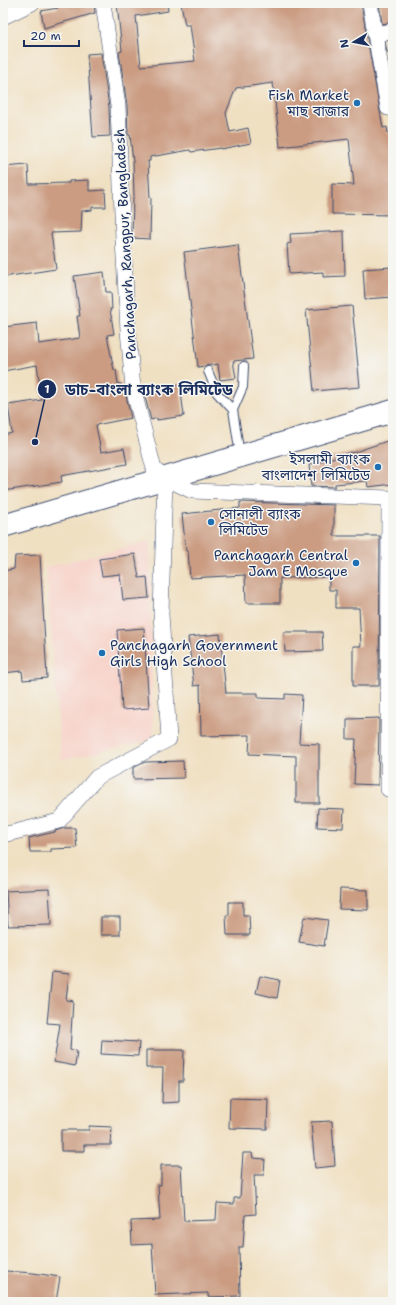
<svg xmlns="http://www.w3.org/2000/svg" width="396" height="1305" viewBox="0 0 396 1305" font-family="'Shantell Sans','Noto Sans Bengali',sans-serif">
  <rect width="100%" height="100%" fill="#f6f6f2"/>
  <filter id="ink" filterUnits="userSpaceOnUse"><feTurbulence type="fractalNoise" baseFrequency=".025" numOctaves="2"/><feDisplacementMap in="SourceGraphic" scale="8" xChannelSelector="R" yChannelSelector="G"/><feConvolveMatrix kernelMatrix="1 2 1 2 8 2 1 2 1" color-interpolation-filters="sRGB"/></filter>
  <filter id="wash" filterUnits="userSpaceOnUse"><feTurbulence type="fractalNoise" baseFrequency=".012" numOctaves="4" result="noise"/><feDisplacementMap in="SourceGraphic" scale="16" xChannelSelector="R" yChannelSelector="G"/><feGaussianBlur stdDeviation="0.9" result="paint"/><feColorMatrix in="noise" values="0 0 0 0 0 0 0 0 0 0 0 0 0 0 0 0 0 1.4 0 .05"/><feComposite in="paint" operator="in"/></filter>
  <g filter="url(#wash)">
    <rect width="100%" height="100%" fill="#f0e0c2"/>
    <polygon fill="#f7d1c8" points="150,541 153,740 61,760 46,567"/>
    <g id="blocks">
      <g fill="#cb9c82">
        <polygon points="56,3 94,3 95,13 44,28 41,11 58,8"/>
        <polygon points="117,3 167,3 168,11 136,16 141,66 195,61 190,25 185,25 181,3 361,3 383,128 387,127 388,133 393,133 393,215 332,214 332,184 354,185 349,139 280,147 273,83 236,88 226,113 230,132 248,128 251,143 221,149 221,148 191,152 190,150 150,157 150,161 148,161 150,198 151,198 150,239 132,238 133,197 134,197 133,162 130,135 128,135 127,105 119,52 122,51"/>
        <polygon points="379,3 393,3 393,22 382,24"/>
        <polygon points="393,40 393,51 387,52 385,41"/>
        <polygon points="101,53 109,107 110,136 93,137 87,54"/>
        <polygon points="28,165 29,184 69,183 69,181 89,180 89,191 105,190 106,207 92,207 92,210 82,211 81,232 51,233 56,269 3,277 3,167"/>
        <polygon points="344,231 345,276 323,277 323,272 289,274 287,244 291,243 290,234"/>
        <polygon points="238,245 253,359 233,361 236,378 220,380 218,364 198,367 184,252"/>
        <polygon points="391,267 393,297 365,299 363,269"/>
        <polygon points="104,272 106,292 111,292 112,309 110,309 114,334 107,335 114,370 116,370 118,384 121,384 122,391 125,391 131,418 96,425 101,452 124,448 127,464 61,476 62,482 3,491 3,435 12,433 8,405 42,400 37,365 3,371 3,327 37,323 39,344 80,338 77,316 80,316 74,276"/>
        <polygon points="352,306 360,387 314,391 306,310"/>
        <polygon points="180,384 184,416 157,420 157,418 151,420 143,389"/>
        <polygon points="393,439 393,484 368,487 367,481 335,484 335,487 311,486 309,465 351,452 352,453"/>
        <polygon points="240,502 334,505 334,536 380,536 379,686 353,686 353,646 361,646 359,608 336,608 336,590 329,590 329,577 280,578 280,603 246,603 245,575 190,578 188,551 186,551 182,514 240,508"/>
        <polygon points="135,554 139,578 147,577 149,598 123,600 120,574 102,576 99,559"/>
        <polygon points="40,555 47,678 23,680 22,671 3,673 3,571 14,569 15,556"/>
        <polygon points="144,628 149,708 122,710 117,630"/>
        <polygon points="284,632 322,632 323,651 285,652"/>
        <polygon points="220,634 226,693 258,693 258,698 285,699 285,694 302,695 299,743 319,744 319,803 296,803 296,756 249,754 250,735 201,736 200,685 194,686 188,637"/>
        <polygon points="379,718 378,785 354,784 356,739 347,739 347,719"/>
        <polygon points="183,761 184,778 133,779 133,768 145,762"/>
        <polygon points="318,808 344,809 343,828 317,827"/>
        <polygon points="64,828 75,828 77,848 51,849 51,852 30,852 29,838 55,832 55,831"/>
        <polygon points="49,889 51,925 8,926 6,891"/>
        <polygon points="340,889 368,890 368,910 339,909"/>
        <polygon points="229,902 243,902 243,915 249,915 250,935 227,935 226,915 229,915"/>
        <rect x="101" y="917" width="19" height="18"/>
        <polygon points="304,917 328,920 324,946 299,942"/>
        <polygon points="52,972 69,974 66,1000 73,1001 70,1050 77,1051 75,1066 54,1062 60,1024 47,1023"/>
        <polygon points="260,976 280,980 277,998 256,993"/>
        <polygon points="102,1040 139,1042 138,1056 101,1054"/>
        <polygon points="146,1050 184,1050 183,1081 179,1081 179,1102 162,1103 163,1068 146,1068"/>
        <polygon points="230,1098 268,1099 267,1129 229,1128"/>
        <polygon points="332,1121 335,1166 315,1168 311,1122"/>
        <polygon points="89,1126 112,1127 111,1145 84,1145 84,1151 61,1151 61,1130 89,1130"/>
        <polygon points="243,1153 252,1153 253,1158 265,1159 264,1175 254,1175 256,1214 245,1215 243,1247 239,1247 240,1296 208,1297 208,1293 155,1295 152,1244 132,1245 131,1221 160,1220 158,1185 161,1185 161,1165 181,1165 184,1221 216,1220 217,1203 234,1204 234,1198 240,1198"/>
        <polygon points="6,1271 33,1273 60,1277 56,1302 4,1302"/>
      </g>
    </g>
  </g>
  <g filter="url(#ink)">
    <use href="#blocks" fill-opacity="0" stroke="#3b4a6d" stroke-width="1"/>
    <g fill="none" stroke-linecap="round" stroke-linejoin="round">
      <g stroke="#3b4a6d" stroke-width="10">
        <g id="service">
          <polyline points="208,371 217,393 233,410 240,455"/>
          <polyline points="233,410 243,387 244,366"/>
        </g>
      </g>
      <g stroke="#3b4a6d" stroke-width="16">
        <g id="minor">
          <polyline points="103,3 118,106 123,239 128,330 133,388 154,469 165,478 192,491 389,498 388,789 393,789"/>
          <polyline points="370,3 375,34 393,31"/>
          <polyline points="3,17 32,3"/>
          <polyline points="375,34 388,108 393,109"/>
          <polyline points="3,835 59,821 97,777 169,739 161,614 165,478"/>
        </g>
      </g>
      <g stroke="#3b4a6d" stroke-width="24">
        <polyline id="trunk" points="3,526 393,411"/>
      </g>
      <use href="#service" stroke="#fff" stroke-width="8"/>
      <use href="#minor" stroke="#fff" stroke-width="15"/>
      <use href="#trunk" stroke="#fff" stroke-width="22"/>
    </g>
  </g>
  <g fill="#1f6fb2" stroke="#f6f6f2" stroke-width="1.5">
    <circle cx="357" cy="103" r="4"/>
    <circle cx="378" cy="467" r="4"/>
    <circle cx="211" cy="522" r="4"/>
    <circle cx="356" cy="563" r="4"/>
    <circle cx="102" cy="653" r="4"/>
  </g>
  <g text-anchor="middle" stroke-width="3" stroke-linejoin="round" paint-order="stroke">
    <g font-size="14" fill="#1b2f5e" stroke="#f6f6f2" text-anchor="end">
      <text x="349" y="100">Fish Market<tspan x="349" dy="16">মাছ বাজার</tspan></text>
      <text x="370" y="464">ইসলামী ব্যাংক<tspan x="370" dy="16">বাংলাদেশ লিমিটেড</tspan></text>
      <text x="219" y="519" text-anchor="start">সোনালী ব্যাংক<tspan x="219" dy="16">লিমিটেড</tspan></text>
      <text x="348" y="560">Panchagarh Central<tspan x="348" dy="16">Jam E Mosque</tspan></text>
      <text x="110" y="650" text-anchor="start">Panchagarh Government<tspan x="110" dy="16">Girls High School</tspan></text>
    </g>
    <g font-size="14" fill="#1b2f5e" stroke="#f6f6f2">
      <text transform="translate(125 244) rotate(-93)" y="5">Panchagarh, Rangpur, Bangladesh</text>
    </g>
  </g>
  <path fill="none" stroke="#1b2f5e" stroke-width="1.5" d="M35 442L47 389"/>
  <g fill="#1b2f5e" stroke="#f6f6f2" stroke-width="1.5">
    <circle cx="35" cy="442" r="4"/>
    <circle cx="47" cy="389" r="10"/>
  </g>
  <g font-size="12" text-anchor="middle" font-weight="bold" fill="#fff">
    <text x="47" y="393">1</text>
  </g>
  <g font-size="15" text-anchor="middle" font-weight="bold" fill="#1b2f5e" stroke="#f6f6f2" stroke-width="3" stroke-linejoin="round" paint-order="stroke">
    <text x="149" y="395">ডাচ-বাংলা ব্যাংক লিমিটেড</text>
  </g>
  <rect width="396" height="1305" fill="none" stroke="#f6f6f2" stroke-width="16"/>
  <g transform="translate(354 42) rotate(260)" stroke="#f6f6f2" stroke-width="3" paint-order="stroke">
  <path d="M0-3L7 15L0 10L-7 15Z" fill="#1b2f5e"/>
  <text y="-6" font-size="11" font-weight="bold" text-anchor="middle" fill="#1b2f5e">N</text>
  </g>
  <path d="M24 40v6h55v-6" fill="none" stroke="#1b2f5e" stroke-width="2"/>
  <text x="30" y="40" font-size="12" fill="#1b2f5e" stroke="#f6f6f2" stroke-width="3" paint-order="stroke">20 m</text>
</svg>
